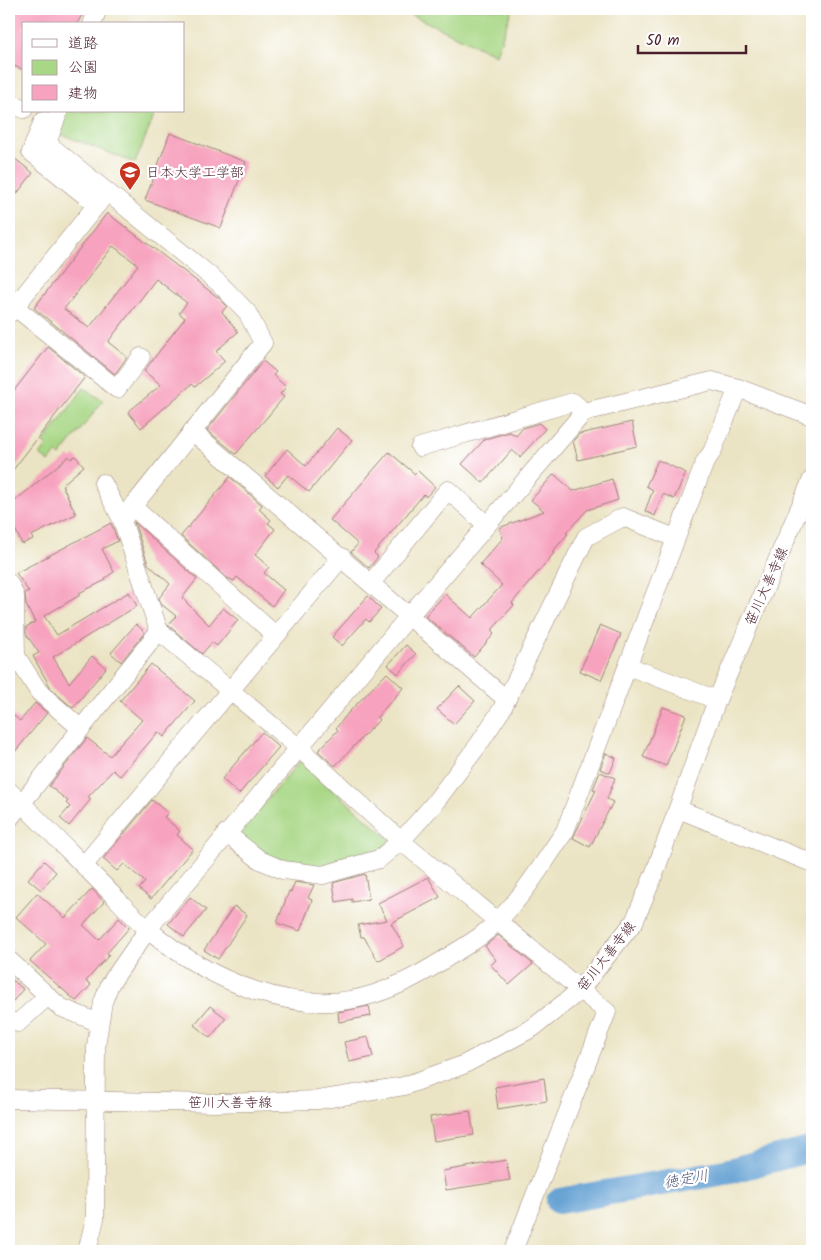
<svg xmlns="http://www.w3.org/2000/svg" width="821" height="1260" viewBox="0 0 821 1260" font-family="Kalam,'Klee One',sans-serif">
  <rect width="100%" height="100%" fill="#fff"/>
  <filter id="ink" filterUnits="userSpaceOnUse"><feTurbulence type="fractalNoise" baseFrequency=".02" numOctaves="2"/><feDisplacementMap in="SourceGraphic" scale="10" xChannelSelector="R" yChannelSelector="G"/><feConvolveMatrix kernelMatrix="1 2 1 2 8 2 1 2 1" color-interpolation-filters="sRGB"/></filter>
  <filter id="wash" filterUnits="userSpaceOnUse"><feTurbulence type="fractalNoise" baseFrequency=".0096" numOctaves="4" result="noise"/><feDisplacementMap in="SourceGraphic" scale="20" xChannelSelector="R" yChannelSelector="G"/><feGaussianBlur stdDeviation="1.12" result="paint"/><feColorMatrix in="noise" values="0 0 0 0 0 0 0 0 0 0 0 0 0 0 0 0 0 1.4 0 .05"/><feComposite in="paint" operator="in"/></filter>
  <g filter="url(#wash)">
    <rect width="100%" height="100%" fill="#ebe4c4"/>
    <g fill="#a8d785" stroke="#797b58">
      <polygon points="399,9 512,9 496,55"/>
      <polygon points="66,111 156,111 135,163 58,133"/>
      <polygon points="84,388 103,401 60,456 56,453 49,462 40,455 47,446 43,443"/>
      <polygon points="300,761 392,841 370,856 334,868 285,867 257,853 238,833"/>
    </g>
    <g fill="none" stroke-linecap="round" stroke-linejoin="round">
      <polyline stroke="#619fd2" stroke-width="26" points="559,1201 725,1172 812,1149"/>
    </g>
    <g id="blocks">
      <g fill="#f7a2be" fill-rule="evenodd">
        <polygon points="9,9 85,9 77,24 24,24 24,70 9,64"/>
        <polygon points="170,133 246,162 221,228 145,200"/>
        <polygon points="9,154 33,173 9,204"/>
        <path d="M107 213 219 298 227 306 222 312 238 332 216 351 225 361 195 387 192 384 141 428 128 412 161 385 144 371 185 318 179 313 187 303 156 279 108 342 127 357 115 374 34 308ZM113 246 138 265 89 328 64 309Z"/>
        <polygon points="48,347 85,377 9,475 9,397"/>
        <polygon points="263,361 276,372 273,375 286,387 280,394 284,397 236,454 207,430"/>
        <polygon points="632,422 637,446 578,460 573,441 579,434"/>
        <polygon points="539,423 545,429 520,457 512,450 483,483 462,464 485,439 510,432 516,436 523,428"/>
        <polygon points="337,428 352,440 309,492 288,475 278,487 265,476 287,449 306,466"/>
        <polygon points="389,452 415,474 418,471 435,487 426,497 424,494 374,553 378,557 369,568 351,552 358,544 330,520"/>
        <polygon points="69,456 71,459 75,456 84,466 62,485 76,514 31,536 33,539 22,544 9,516 9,506"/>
        <polygon points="658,460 686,473 674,499 663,494 655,516 645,511 653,490 646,486"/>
        <polygon points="554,474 573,491 612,479 618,500 587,510 566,533 568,534 552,552 554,553 512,603 514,605 491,631 494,634 474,657 425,616 445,594 472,618 502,585 480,564 503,538 499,528 544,511 531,500"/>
        <polygon points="230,477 262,505 259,509 271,520 268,523 275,529 255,555 269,567 264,573 284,590 272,606 237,577 234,581 227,578 181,536"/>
        <polygon points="134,522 197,579 182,598 209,625 223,608 238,620 217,646 212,642 202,654 168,625 176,616 161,604 159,598 170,584 148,564"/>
        <polygon points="111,523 118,541 102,549 114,572 105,578 106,580 79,593 80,595 44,616 57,635 129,592 137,606 53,657 69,683 92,656 106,668 73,708 52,690 33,656 39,653 26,634 26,627 35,622 26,605 25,592 29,592 16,573"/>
        <polygon points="368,596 381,609 369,622 366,619 342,646 332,637"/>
        <polygon points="136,624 145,632 121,662 111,653"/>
        <polygon points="600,625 621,634 601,680 580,671"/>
        <polygon points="406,645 416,654 398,674 388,665"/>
        <polygon points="151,664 195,701 164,737 158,732 120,776 113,770 88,797 91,799 69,826 60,818 70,807 66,803 68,801 49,786 87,738 110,756 142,720 120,701"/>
        <polygon points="387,673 403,688 377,717 380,719 335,766 318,751 338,730 336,728 349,712"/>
        <polygon points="459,686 475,701 454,724 437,709"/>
        <polygon points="35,703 47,713 9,759 9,712 20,721"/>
        <polygon points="663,707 686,715 666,766 643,757"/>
        <polygon points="262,732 279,747 239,794 222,779"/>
        <polygon points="606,753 616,758 610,773 600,769"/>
        <polygon points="600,772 615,778 607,799 613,802 590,847 573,838 596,790 593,789"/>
        <polygon points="152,800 168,813 164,817 180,831 177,835 193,849 151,899 139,889 145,882 124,864 117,871 103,859"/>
        <polygon points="44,861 56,872 41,890 28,879"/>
        <polygon points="365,874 369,899 352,902 352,899 336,902 333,883"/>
        <polygon points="428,877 440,897 391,923 404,946 378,961 364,937 361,937 358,925 387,920 378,903"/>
        <polygon points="295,882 314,885 308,898 312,900 300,931 277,923 289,891 291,892"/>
        <polygon points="92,889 104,902 83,925 99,940 119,918 129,928 107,953 109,955 86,981 91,985 76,1001 30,961 46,944 16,917 37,893 65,918"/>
        <polygon points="190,897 206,910 184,937 168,924"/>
        <polygon points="234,906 247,915 218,959 204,950"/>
        <polygon points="498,935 533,964 509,985 491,965 496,960 485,946"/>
        <polygon points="9,977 23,989 9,1006"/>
        <polygon points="210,1006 226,1018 210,1038 194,1025"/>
        <polygon points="369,1006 371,1016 339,1022 338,1012"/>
        <polygon points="368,1037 373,1057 349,1062 344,1042"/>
        <polygon points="544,1078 547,1101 498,1109 495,1087"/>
        <polygon points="470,1111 474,1135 434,1141 430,1117"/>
        <polygon points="506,1160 510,1180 446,1190 443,1171"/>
      </g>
    </g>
  </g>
  <g filter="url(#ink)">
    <use href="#blocks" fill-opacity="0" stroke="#9a8278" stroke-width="1"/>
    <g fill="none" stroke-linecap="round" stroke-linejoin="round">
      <g stroke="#9a8278" stroke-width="19">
        <g id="minor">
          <polyline points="92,24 98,9"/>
          <polyline points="9,102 24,109"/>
          <polyline points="43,121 31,152 97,205"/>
          <polyline points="15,307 117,389 141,357"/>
          <polyline points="9,314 107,192"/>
          <polyline points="192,431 506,699"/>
          <polyline points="420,447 573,402 584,412"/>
          <polyline points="103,483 122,520"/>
          <polyline points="132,506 275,635"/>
          <polyline points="9,583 15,596 16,656 39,692 80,728"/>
          <polyline points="371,583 448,490 487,525"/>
          <polyline points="159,631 299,748 401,841 607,1012 513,1251"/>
          <polyline points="628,666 717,700"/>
          <path d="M9 791C41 822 73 855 105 887 119 901 133 917 148 929 208 980 296 1020 374 994 402 985 427 971 451 955 462 948 473 942 483 934 517 907 541 867 565 831L705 462 712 452 738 388 812 416"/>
          <polyline points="678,809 812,863"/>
          <polyline points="9,819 159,631 122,520 263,343 247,312 219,283 47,143 59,111"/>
          <polyline points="226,833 260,860 283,870 323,875 379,859 401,841 433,805 479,744 502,709 586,537 623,517 675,538"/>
          <polyline points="84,865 342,557"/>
          <polyline points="9,960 60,1007 99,1023"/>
          <polyline points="9,1021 18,1023 48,996"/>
          <polyline points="9,1099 215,1103 318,1100 404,1086 463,1065 534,1027 578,992 634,922 655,872 717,700 812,479"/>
          <polyline points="87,1251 95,1219 96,1046 103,1002 110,984 148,929 409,616 584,412 712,381 738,388"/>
        </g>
      </g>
      <use href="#minor" stroke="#fff" stroke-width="18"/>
    </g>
  </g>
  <defs>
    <g id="university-pin" transform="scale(1.125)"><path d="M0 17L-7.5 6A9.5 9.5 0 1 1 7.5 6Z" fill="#c8321e" stroke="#fff"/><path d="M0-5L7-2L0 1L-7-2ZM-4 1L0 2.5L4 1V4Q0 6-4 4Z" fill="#fff"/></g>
  </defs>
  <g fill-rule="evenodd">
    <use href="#university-pin" x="130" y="172"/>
  </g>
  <g text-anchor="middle" stroke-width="4.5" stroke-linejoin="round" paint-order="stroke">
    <g font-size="14" fill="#4a1f2b" stroke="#fff" text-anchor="start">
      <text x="146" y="177">日本大学工学部</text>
    </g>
    <g font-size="14" fill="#4a1f2b" stroke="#fff">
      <text transform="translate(766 586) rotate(-66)" y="5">笹川大善寺線</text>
      <text transform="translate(606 956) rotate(-52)" y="5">笹川大善寺線</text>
      <text x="230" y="1107">笹川大善寺線</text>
    </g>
    <g font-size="15" font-style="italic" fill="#545976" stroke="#fff">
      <text transform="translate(686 1179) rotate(-10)" y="5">徳定川</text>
    </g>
  </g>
  <rect width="821" height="1260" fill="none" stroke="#fff" stroke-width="30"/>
  <rect x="22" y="22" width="162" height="90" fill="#ffffff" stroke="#b7a5aa"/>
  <rect x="32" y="39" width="25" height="8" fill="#ffffff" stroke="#b7a5aa"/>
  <text x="68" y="48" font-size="15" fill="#4a1f2b">道路</text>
  <rect x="32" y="60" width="25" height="15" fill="#a8d785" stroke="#b7a5aa"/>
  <text x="68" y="72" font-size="15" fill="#4a1f2b">公園</text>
  <rect x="32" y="85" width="25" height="15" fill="#f7a2be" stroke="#b7a5aa"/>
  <text x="68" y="98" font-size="15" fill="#4a1f2b">建物</text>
  <path d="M638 45v8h108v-8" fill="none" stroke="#4a1f2b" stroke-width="2.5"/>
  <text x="646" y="45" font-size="15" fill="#4a1f2b" stroke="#ffffff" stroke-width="4" paint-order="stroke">50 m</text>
</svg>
